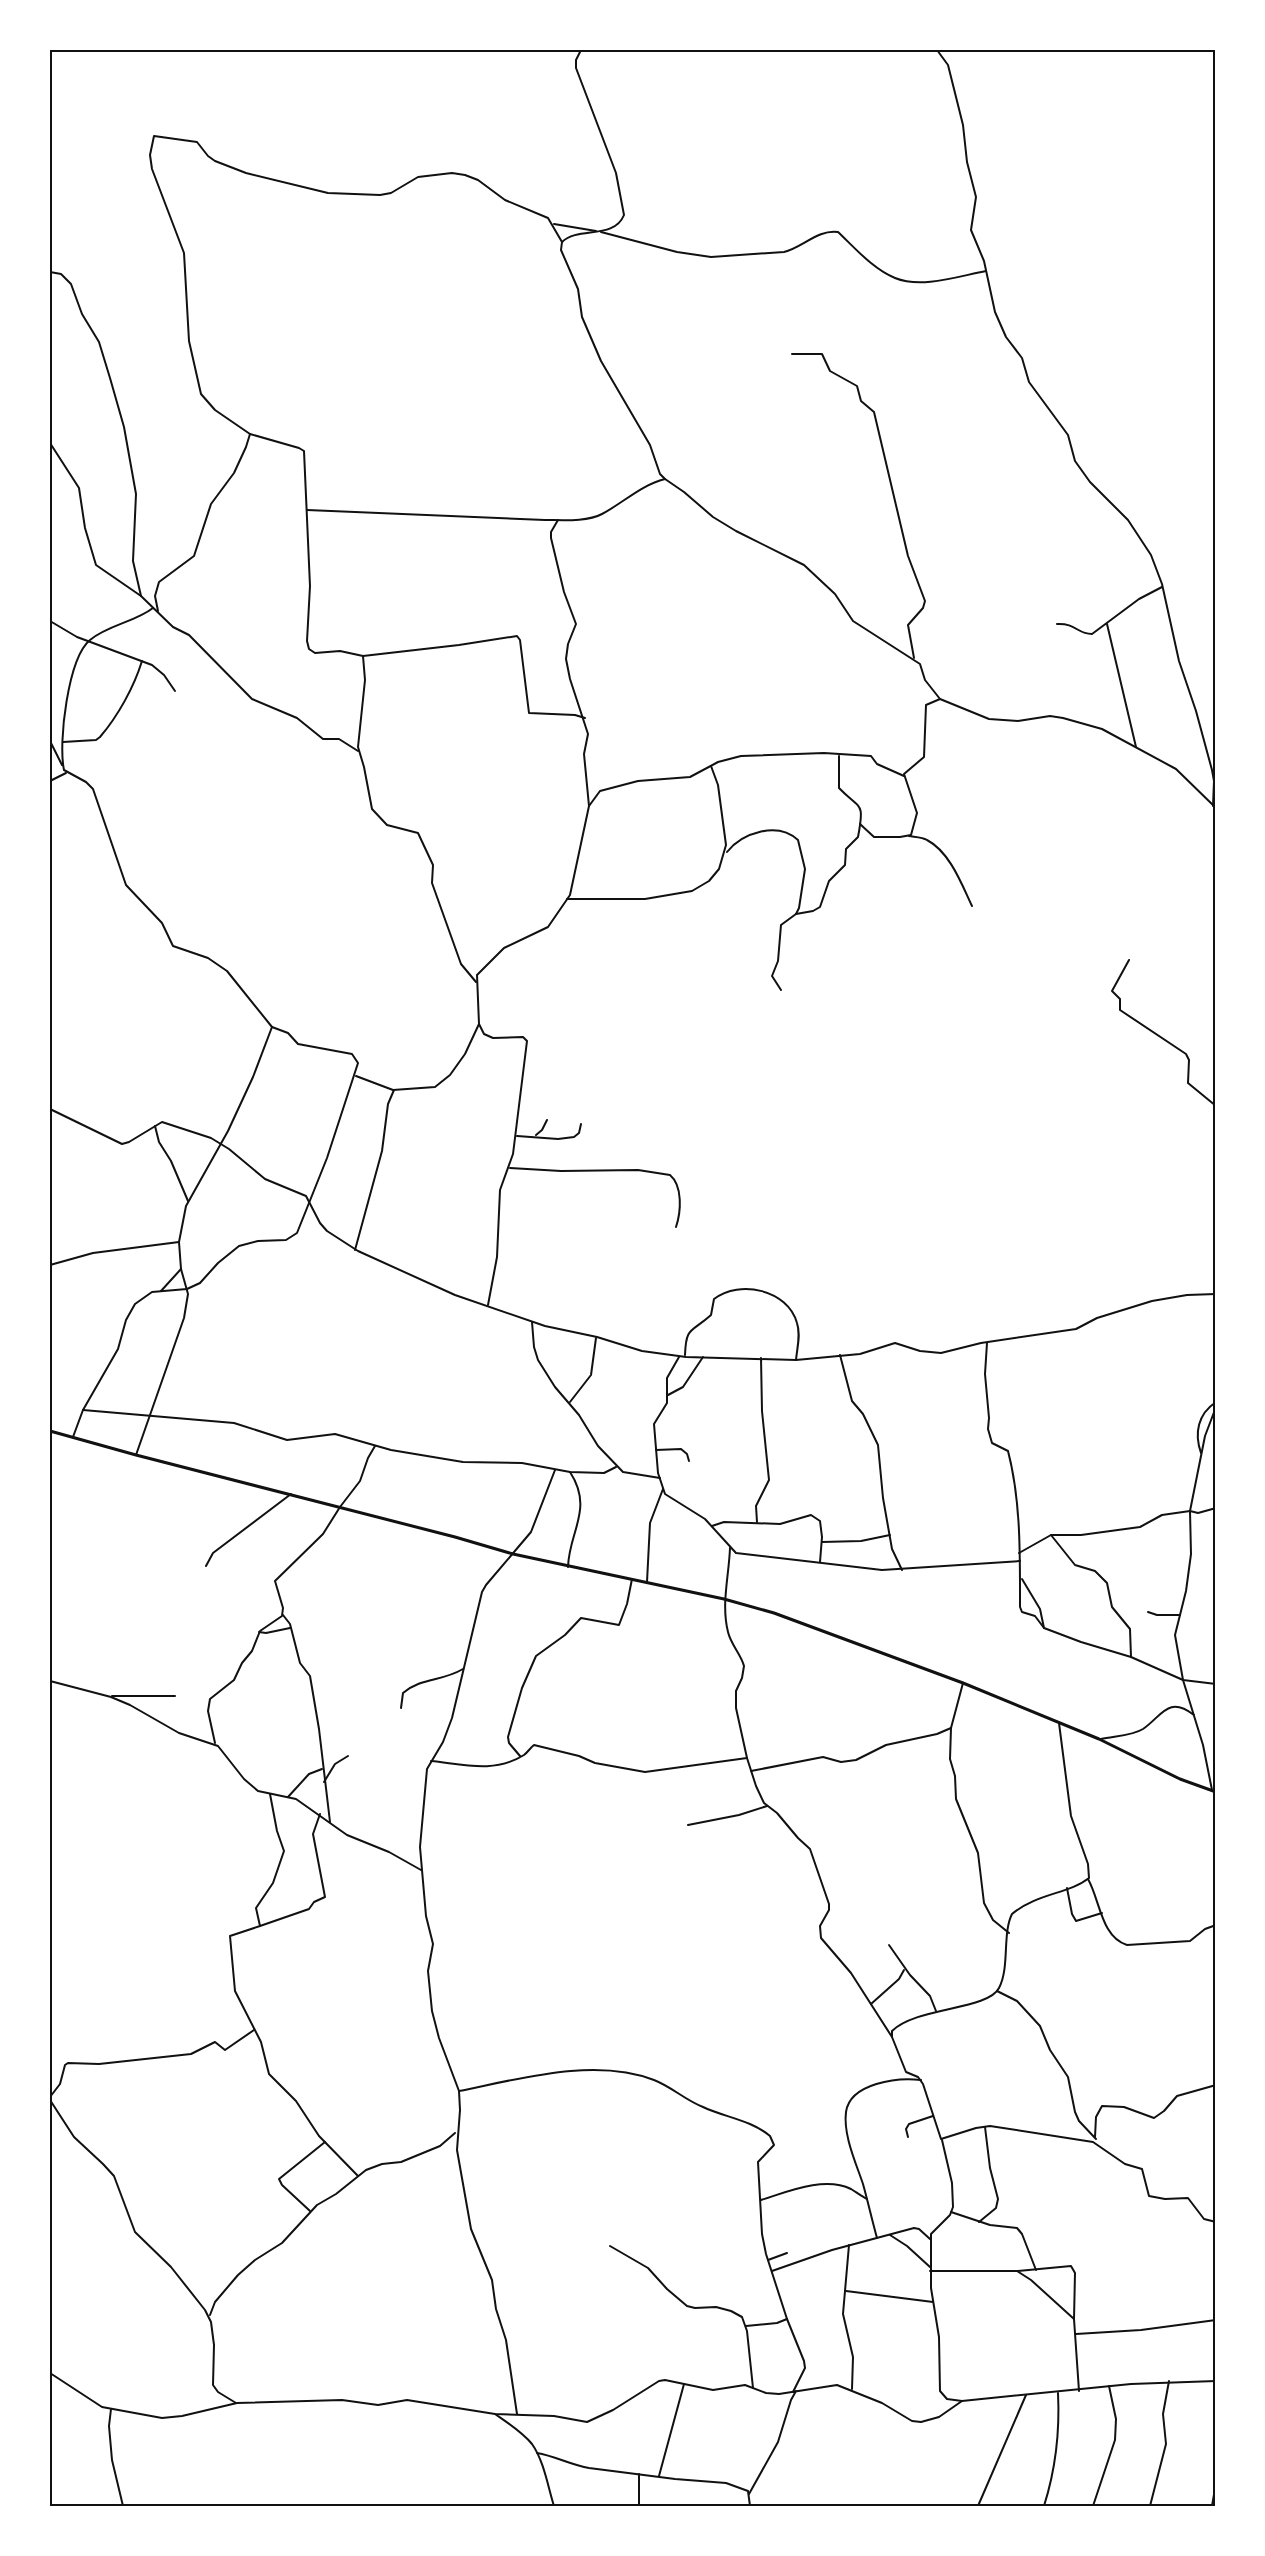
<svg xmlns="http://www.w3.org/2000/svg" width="1265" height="2556" viewBox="0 0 1265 2556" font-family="'DejaVu Sans',sans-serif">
  <rect width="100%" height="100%" fill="#fff"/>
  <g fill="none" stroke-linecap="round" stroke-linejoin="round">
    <g stroke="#111" stroke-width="2">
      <path d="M581 50 576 60V68L616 173 624 215C614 240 578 226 562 242L561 250 578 289 582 317 601 361 650 445 660 474 665 479 684 492 713 517 736 531 804 565 835 594 853 621 920 664 925 680 940 699 989 719 1018 721 1050 716 1063 718 1102 729 1176 769 1216 808"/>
      <polyline points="937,50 948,65 963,125 967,162 976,197 971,230 984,261 995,312 1006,337 1022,358 1029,382 1068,435 1075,461 1090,482 1128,520 1151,555 1162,584 1179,661 1196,711 1212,770 1214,781 1213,806"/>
      <polyline points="554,224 596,231"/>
      <path d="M601 232 677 252 711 257 784 252C802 248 818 229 838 232 855 248 873 269 895 278 922 289 959 276 986 271"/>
      <polyline points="562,242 548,218 505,200 478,180 465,175 452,173 418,177 391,193 380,195 328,193 246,173 215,161 208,156 197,142 154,136 150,155 152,169 184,253 189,341 201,394 215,410 250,434 299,448 304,451 310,586 307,641 309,649 315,653 340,651 363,656 459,645 517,636 520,640 529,713 575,715 585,718"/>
      <polyline points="50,272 61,274 71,284 82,314 99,342 110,378 124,427 136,494 133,561 141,596"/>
      <polyline points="792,354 822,354 830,371 857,386 861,401 874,412 908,556 925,601 923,608 908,625 914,658"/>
      <polyline points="50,443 79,488 85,528 96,565 141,596 173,627 189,635 252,699 297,718 323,739 339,739 358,751"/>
      <path d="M307 510 545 520C562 520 587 522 602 514 623 503 641 485 665 479"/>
      <polyline points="158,611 155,596 159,582 194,556 211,504 234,473 246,447 250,434"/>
      <polyline points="50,621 77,637 152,665 164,675 175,691"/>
      <path d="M1057 624C1076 623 1077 634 1092 634L1139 599 1162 587"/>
      <polyline points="1107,624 1136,747"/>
      <polyline points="363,656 365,680 358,747 364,767 372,809 387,825 418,833 433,865 432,883 461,964 476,982"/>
      <polyline points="50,741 62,765"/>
      <path d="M63 742 96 740 100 737C118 716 134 687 142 661"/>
      <polyline points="50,781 66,773"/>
      <polyline points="589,806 600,791 638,781 690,777 718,762 741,756 824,753 871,756 877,764 904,776"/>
      <polyline points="860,824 874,837 900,837 911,835 917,813 904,774 924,757 926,705 940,699"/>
      <path d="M909 836C914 837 922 837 927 840 950 852 962 885 972 906"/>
      <path d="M727 852C742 833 777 821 798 840L805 869 799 908 796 914 781 925 778 961 772 976 781 990"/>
      <polyline points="567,899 645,899 692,891 709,881 719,869 726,845 718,785 711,766"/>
      <path d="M796 914 813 911 820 907 829 881 845 865 846 849 858 837C865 800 860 810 839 788V756"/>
      <polyline points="1129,960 1112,991 1120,999 1120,1010 1186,1054 1189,1060 1188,1083 1216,1106"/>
      <polyline points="356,1076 393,1090 435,1087 450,1075 465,1054 479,1024"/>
      <polyline points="50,1109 122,1144 129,1142 162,1122 211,1138 229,1149 265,1179 306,1196 320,1223 327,1231 358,1251 455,1295 545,1326 597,1337 642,1351 686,1357 796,1360 860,1354 895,1343 920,1351 941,1353 981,1343 1076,1329 1097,1318 1152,1301 1187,1295 1216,1294"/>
      <polyline points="155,1126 159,1142 171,1161 188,1201"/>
      <polyline points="536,1135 542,1130 547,1120"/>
      <polyline points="517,1136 558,1139 574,1137 579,1133 581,1124"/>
      <path d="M510 1168 561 1171 638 1170 670 1175C683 1186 681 1212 676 1227"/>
      <polyline points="355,1250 382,1151 388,1104 394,1090"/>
      <polyline points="50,1265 93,1253 179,1242"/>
      <polyline points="161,1291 181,1269"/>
      <polyline points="488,1305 497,1257 500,1190 513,1154 527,1041 523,1037 493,1038 484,1034 479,1024 477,975 504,948 548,927 570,895 589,806 584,754 588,734 570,679 566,659 568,644 576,624 564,592 551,538 551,532 558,520"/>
      <polyline points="532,1322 534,1347 538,1360 555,1387 579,1415 598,1446 623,1472 660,1478"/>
      <path d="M987 1343 985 1374 989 1418 988 1429 992 1443 1008 1451C1021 1501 1020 1555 1020 1607L1022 1612 1035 1616 1044 1628 1081 1642 1131 1657 1183 1680 1216 1684"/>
      <path d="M685 1355C686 1326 691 1333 711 1315L714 1299C740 1279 788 1290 797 1323 801 1335 797 1348 796 1360"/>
      <polyline points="840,1355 852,1401 863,1414 878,1445 883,1498 892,1549 902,1570"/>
      <polyline points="679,1357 667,1378 667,1403 654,1424 658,1473 665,1494 705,1519 736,1553 882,1570 1020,1561"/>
      <polyline points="668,1395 683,1387 703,1357"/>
      <polyline points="570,1402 591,1375 596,1338"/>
      <polyline points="83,1410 234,1423 287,1440 335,1434 391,1450 463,1462 522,1463 570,1472 604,1473 616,1467"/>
      <path d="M73 1437 83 1410 118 1349 126 1320 135 1304 152 1292 187 1289 200 1283 218 1263 239 1246 258 1241 286 1240 297 1233 327 1158 358 1063 352 1054 298 1044 288 1033 272 1027 227 971 208 958 173 946 162 923 126 885 93 789 86 782 64 770C58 743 68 658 90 640 108 625 135 622 153 608"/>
      <polyline points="656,1450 681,1449 687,1454 689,1461"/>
      <path d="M1201 1453C1194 1433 1198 1414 1216 1402"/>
      <polyline points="136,1455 184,1318 188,1294 181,1269 179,1242 186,1206 228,1131 253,1077 272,1027"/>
      <polyline points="757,1522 756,1506 769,1480 762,1411 761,1358"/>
      <polyline points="712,1526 724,1522 780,1524 811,1515 820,1521 822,1537 820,1562"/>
      <polyline points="1051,1535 1075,1565 1095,1571 1107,1583 1112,1607 1130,1629 1131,1657"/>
      <polyline points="822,1542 861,1541 890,1535"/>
      <path d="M730 1548C729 1576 721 1604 728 1632 731 1645 741 1654 744 1666L742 1678 736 1691V1708L747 1758 756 1786 764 1803 777 1813 798 1838 810 1849 829 1904V1910L820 1926 821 1938 851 1973 892 2037"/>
      <polyline points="1019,1553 1051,1535 1081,1535 1140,1527 1162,1515 1190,1511 1198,1513 1216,1508"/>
      <polyline points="206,1566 213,1553 291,1494"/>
      <path d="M568 1567C569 1531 594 1509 570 1472"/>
      <polyline points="1022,1579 1040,1609 1044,1628"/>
      <polyline points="647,1582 650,1523 663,1489"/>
      <polyline points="1148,1612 1157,1615 1180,1615"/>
      <polyline points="283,1615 290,1624 300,1663 310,1676 319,1729 330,1822"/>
      <polyline points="259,1632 266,1633 290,1628"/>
      <polyline points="50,1681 111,1697 130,1705 179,1733 218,1746 244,1779 258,1791 296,1799 347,1835 389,1852 421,1870"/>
      <polyline points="963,1683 951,1728 950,1759 955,1776 956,1799 978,1853 984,1903 993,1920 1009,1933"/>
      <polyline points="112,1696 175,1696"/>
      <path d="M401 1708 403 1693C422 1677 441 1682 463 1669"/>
      <path d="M1059 1723 1071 1816 1088 1864 1089 1878C1069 1894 1037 1893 1012 1914 1002 1934 1010 1967 999 1988 988 2010 916 2007 892 2031V2037L906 2072 918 2077 923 2084 941 2139 976 2128 990 2126 1093 2142 1125 2164 1142 2169 1149 2196 1165 2199 1188 2198 1204 2219 1216 2222"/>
      <path d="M1101 1739C1113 1736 1132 1736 1143 1729 1162 1716 1168 1695 1194 1715"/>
      <polyline points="215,1743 208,1711 210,1699 234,1680 242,1663 252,1651 260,1631 282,1616 283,1608 275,1581 323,1534 340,1507 360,1481 368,1458 375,1446"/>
      <polyline points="520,1756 509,1743 508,1737 522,1688 536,1656 565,1635 581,1618 619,1625 627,1604 632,1579"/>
      <path d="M431 1761C462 1764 494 1774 524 1755 528 1752 530 1748 534 1745L579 1756 595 1763 645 1772 747 1758"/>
      <polyline points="751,1771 823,1757 841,1762 856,1760 886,1745 937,1734 951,1728"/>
      <polyline points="324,1782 335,1764 348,1756"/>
      <polyline points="1212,1790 1203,1745 1183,1680 1175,1635 1186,1591 1191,1554 1190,1511 1205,1436 1216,1407"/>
      <polyline points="270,1794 277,1831 284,1851 273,1883 256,1908 260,1926 230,1936 235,1991 261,2042 269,2074 296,2101 319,2136 358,2176"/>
      <polyline points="288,1797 309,1774 322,1769"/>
      <polyline points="688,1825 739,1815 767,1806"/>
      <path d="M1088 1879C1100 1900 1101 1937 1127 1945L1190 1941 1205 1929 1216 1925"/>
      <polyline points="1067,1888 1072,1914 1076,1921 1102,1913"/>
      <polyline points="260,1926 309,1909 314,1902 325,1897 313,1834 320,1814"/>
      <polyline points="889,1945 910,1975 930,1996 936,2011"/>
      <polyline points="997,1991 1017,2001 1040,2026 1050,2050 1068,2077 1075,2112 1079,2121 1096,2139"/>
      <polyline points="871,2004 899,1979 904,1970"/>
      <path d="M459 2091C519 2079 595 2057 654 2080 672 2087 685 2100 703 2107 724 2117 751 2120 770 2136L774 2145 758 2162 762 2234 766 2254 787 2319 804 2361 805 2368 793 2392"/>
      <polyline points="50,2097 60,2084 65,2065 68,2063 99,2064 191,2054 215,2042 225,2050 254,2030"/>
      <polyline points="50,2100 74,2137 103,2164 114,2176 135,2232 171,2267 205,2310 211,2322 214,2345 213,2385 218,2392 236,2403"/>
      <polyline points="908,2137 906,2129 909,2124 933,2116"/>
      <polyline points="1095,2137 1096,2117 1102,2106 1124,2107 1154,2118 1164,2111 1177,2096 1216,2085"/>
      <polyline points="942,2140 952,2183 953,2207 950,2215 931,2234 931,2288 939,2337 940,2391 947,2399 962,2401 1131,2384 1216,2381"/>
      <path d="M761 2200C787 2192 824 2176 851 2189 856 2192 861 2196 867 2199"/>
      <polyline points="310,2211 282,2185 279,2179 325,2142"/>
      <polyline points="951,2212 990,2225 1017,2228 1022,2234 1036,2270"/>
      <polyline points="979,2222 996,2208 998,2199 990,2168 985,2127"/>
      <polyline points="890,2235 907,2246 930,2267"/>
      <path d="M877 2238C872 2220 868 2202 863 2184 856 2163 843 2135 846 2112 850 2083 898 2077 921 2080"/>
      <polyline points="849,2245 843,2314 853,2357 852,2389"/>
      <polyline points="610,2246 648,2268 667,2289 687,2306 695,2308 716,2307 731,2311 742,2317 747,2331 753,2388"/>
      <polyline points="768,2260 787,2253"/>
      <polyline points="772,2271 832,2250 914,2228 919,2229 930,2239"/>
      <polyline points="930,2271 1018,2271 1071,2266 1075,2273 1074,2319 1079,2391"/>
      <polyline points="1017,2271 1031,2280 1074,2319"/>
      <polyline points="846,2291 933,2302"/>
      <polyline points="210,2315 215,2302 238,2275 255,2260 282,2243 317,2205 336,2194 366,2170 382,2164 401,2162 440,2146 455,2133"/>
      <polyline points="746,2326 777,2323 787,2319"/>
      <polyline points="1076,2334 1141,2330 1216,2320"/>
      <polyline points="50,2373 102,2407 162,2418 182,2416 237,2403 342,2400 378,2405 407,2400 495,2414 554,2416 587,2422 613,2410 659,2381 665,2380 713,2390 745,2385 766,2393 779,2394 837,2385 882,2403 912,2421 921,2422 939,2417 962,2401"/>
      <polyline points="111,2409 109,2426 112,2460 123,2506"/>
      <path d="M495 2414C508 2423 522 2432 532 2444 544 2461 548 2487 554 2506"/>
      <polyline points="517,2414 506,2340 496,2309 492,2280 471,2229 457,2150 460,2110 459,2091 439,2038 432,2011 428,1971 433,1944 426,1916 420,1847 427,1769 443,1742 452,1718 482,1592 486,1585 531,1532 555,1470"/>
      <path d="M537 2453C555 2456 571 2465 589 2468L675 2479 726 2483 748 2491 750 2506"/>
      <polyline points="659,2476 684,2384"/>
      <polyline points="749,2494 778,2442 791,2400 796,2391"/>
      <polyline points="639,2506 639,2474"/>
      <polyline points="978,2506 1026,2395"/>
      <path d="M1044 2506C1056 2468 1060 2433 1058 2393"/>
      <polyline points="1093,2506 1115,2440 1116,2419 1109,2386"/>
      <polyline points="1150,2506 1166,2444 1163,2414 1169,2381"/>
      <polyline points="1212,2506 1216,2483"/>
    </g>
    <polyline stroke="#111" stroke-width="3" points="50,1431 136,1455 455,1537 513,1554 724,1599 774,1613 963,1683 1099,1739 1180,1779 1216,1792"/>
  </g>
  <rect width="1265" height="2556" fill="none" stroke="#ffffff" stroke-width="102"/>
  <rect x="51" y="51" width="1163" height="2454" fill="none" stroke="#111" stroke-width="2"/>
</svg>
